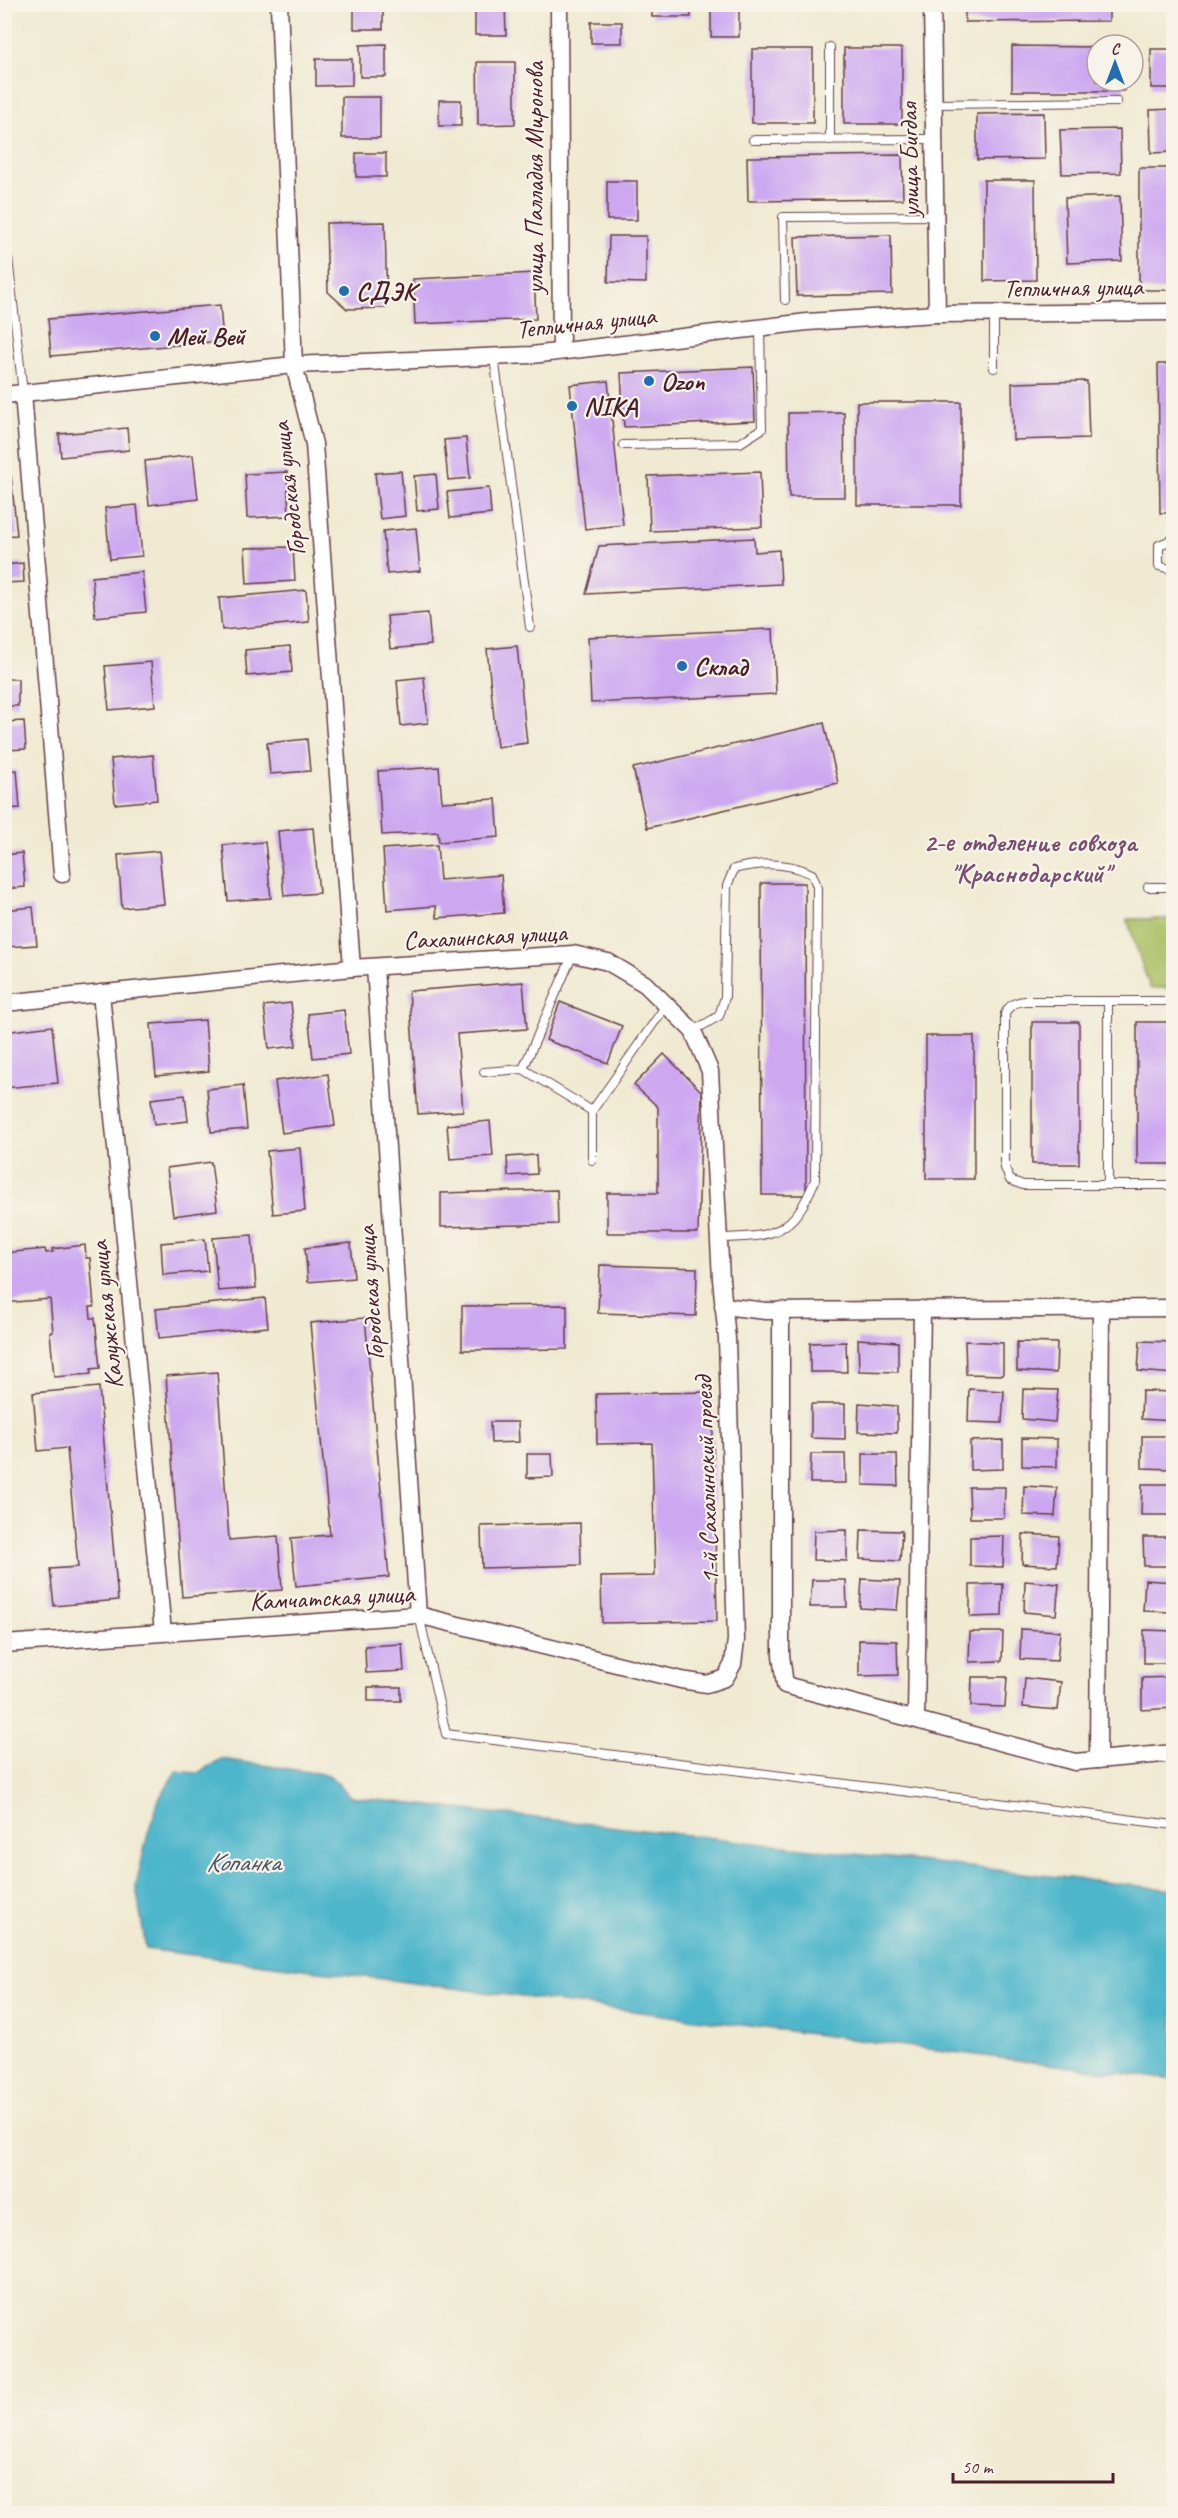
<svg xmlns="http://www.w3.org/2000/svg" width="1178" height="2518" viewBox="0 0 1178 2518" font-family="Caveat,sans-serif">
  <rect width="100%" height="100%" fill="#f7f3e8"/>
  <filter id="ink" filterUnits="userSpaceOnUse"><feTurbulence type="fractalNoise" baseFrequency=".0167" numOctaves="2"/><feDisplacementMap in="SourceGraphic" scale="12" xChannelSelector="R" yChannelSelector="G"/><feConvolveMatrix kernelMatrix="1 2 1 2 8 2 1 2 1" color-interpolation-filters="sRGB"/></filter>
  <filter id="wash" filterUnits="userSpaceOnUse"><feTurbulence type="fractalNoise" baseFrequency=".008" numOctaves="4" result="noise"/><feDisplacementMap in="SourceGraphic" scale="24" xChannelSelector="R" yChannelSelector="G"/><feGaussianBlur stdDeviation="1.35" result="paint"/><feColorMatrix in="noise" values="0 0 0 0 0 0 0 0 0 0 0 0 0 0 0 0 0 1.4 0 .05"/><feComposite in="paint" operator="in"/></filter>
  <g filter="url(#wash)">
    <rect width="100%" height="100%" fill="#f0ead2"/>
    <polygon fill="#a9bf64" stroke="#7a6f48" stroke-width="1.5" points="1127,919 1173,919 1173,988 1150,988"/>
    <polygon fill="#4db6cb" stroke="#4c6a7b" stroke-width="1.5" points="221,1759 329,1775 351,1797 1173,1890 1173,2080 146,1949 136,1886 148,1833 159,1799 176,1771 198,1773"/>
    <g id="blocks">
      <g fill="#cda8f1">
        <rect x="354" y="4" width="29" height="25"/>
        <polygon points="475,4 505,4 506,35 475,35"/>
        <rect x="711" y="4" width="28" height="33"/>
        <polygon points="965,4 1109,4 1109,21 965,22"/>
        <rect x="652" y="5" width="39" height="12"/>
        <rect x="591" y="22" width="31" height="21"/>
        <polygon points="386,44 386,77 360,77 360,45"/>
        <polygon points="1012,46 1097,47 1097,81 1124,81 1124,91 1012,91"/>
        <rect x="844" y="48" width="58" height="76"/>
        <rect x="752" y="49" width="61" height="74"/>
        <rect x="1151" y="49" width="23" height="39"/>
        <polygon points="316,59 352,59 352,85 316,86"/>
        <polygon points="477,62 515,62 515,124 478,125"/>
        <rect x="342" y="97" width="38" height="41"/>
        <rect x="439" y="100" width="22" height="26"/>
        <polygon points="1174,109 1174,152 1151,153 1150,110"/>
        <polygon points="1044,113 1045,159 977,160 977,114"/>
        <polygon points="1120,129 1121,173 1062,174 1060,130"/>
        <rect x="356" y="153" width="30" height="24"/>
        <polygon points="902,155 903,199 748,201 747,157"/>
        <rect x="1139" y="168" width="35" height="122"/>
        <polygon points="984,180 1035,180 1036,280 984,281"/>
        <rect x="607" y="181" width="30" height="39"/>
        <polygon points="1120,196 1122,261 1067,263 1065,198"/>
        <polygon points="385,222 387,308 347,309 328,292 326,223"/>
        <polygon points="891,235 892,294 797,296 795,237"/>
        <polygon points="609,236 646,236 646,283 608,282"/>
        <polygon points="534,273 536,319 415,324 413,279"/>
        <polygon points="220,305 223,341 51,356 48,319"/>
        <polygon points="1158,364 1174,364 1174,513 1160,513"/>
        <polygon points="753,367 755,421 624,427 621,373"/>
        <polygon points="608,381 623,525 585,529 570,385"/>
        <polygon points="1087,381 1089,438 1013,440 1012,383"/>
        <rect x="857" y="402" width="104" height="103"/>
        <polygon points="844,412 845,497 789,497 788,413"/>
        <polygon points="127,428 129,450 61,457 59,434"/>
        <polygon points="466,438 470,478 448,480 444,440"/>
        <polygon points="193,455 198,499 149,505 145,461"/>
        <polygon points="401,471 405,516 380,519 375,473"/>
        <polygon points="287,472 289,516 247,518 245,474"/>
        <polygon points="760,472 762,527 650,531 648,476"/>
        <polygon points="436,474 439,509 417,511 414,476"/>
        <polygon points="11,476 17,535 4,536 4,477"/>
        <polygon points="489,488 491,514 450,518 447,492"/>
        <polygon points="137,505 142,556 110,559 105,508"/>
        <polygon points="416,528 420,571 387,574 383,531"/>
        <polygon points="754,538 755,552 779,550 781,584 586,594 599,546"/>
        <polygon points="293,547 295,581 247,584 245,548"/>
        <polygon points="23,563 24,582 4,583 4,565"/>
        <polygon points="142,572 146,612 95,617 92,577"/>
        <polygon points="306,590 309,622 222,630 219,598"/>
        <polygon points="428,613 431,645 390,649 387,616"/>
        <polygon points="773,629 776,694 591,703 588,637"/>
        <polygon points="290,646 292,672 247,676 245,650"/>
        <polygon points="517,646 527,743 497,747 487,649"/>
        <polygon points="151,662 155,706 109,710 105,666"/>
        <polygon points="424,677 428,723 401,726 397,680"/>
        <rect x="4" y="679" width="14" height="27"/>
        <polygon points="24,721 26,749 4,750 4,722"/>
        <polygon points="824,723 838,783 647,828 633,768"/>
        <polygon points="307,739 310,771 270,774 267,743"/>
        <polygon points="153,755 157,800 115,804 111,759"/>
        <polygon points="439,767 442,802 496,799 499,837 439,842 438,832 382,835 378,771"/>
        <polygon points="17,770 20,808 4,809 4,771"/>
        <polygon points="313,828 319,893 284,896 278,831"/>
        <polygon points="265,842 271,898 228,901 223,845"/>
        <polygon points="437,845 440,880 501,875 504,913 437,918 436,906 387,910 383,849"/>
        <polygon points="159,851 164,904 122,908 118,855"/>
        <polygon points="22,853 25,887 4,889 4,855"/>
        <polygon points="761,883 805,883 806,1195 762,1195"/>
        <polygon points="33,907 37,945 6,947 4,910"/>
        <polygon points="523,982 527,1029 457,1034 463,1111 418,1114 409,991"/>
        <polygon points="560,1002 622,1026 608,1063 546,1040"/>
        <polygon points="291,1003 296,1046 269,1049 264,1006"/>
        <polygon points="344,1010 349,1054 313,1058 308,1014"/>
        <polygon points="205,1020 209,1071 156,1076 151,1024"/>
        <rect x="1032" y="1022" width="47" height="142"/>
        <rect x="1137" y="1022" width="37" height="142"/>
        <polygon points="52,1026 58,1083 4,1088 4,1032"/>
        <rect x="926" y="1036" width="48" height="143"/>
        <polygon points="664,1054 702,1092 698,1233 607,1233 607,1193 658,1193 658,1107 634,1085"/>
        <polygon points="328,1074 335,1126 282,1133 275,1081"/>
        <polygon points="243,1085 247,1129 211,1132 207,1089"/>
        <polygon points="185,1095 188,1121 154,1125 151,1099"/>
        <polygon points="490,1121 493,1156 450,1159 447,1125"/>
        <polygon points="300,1148 305,1211 273,1214 267,1151"/>
        <polygon points="536,1155 537,1174 508,1176 507,1157"/>
        <polygon points="211,1162 217,1210 173,1216 167,1168"/>
        <polygon points="557,1190 558,1224 441,1227 441,1193"/>
        <polygon points="252,1235 256,1288 218,1291 213,1238"/>
        <polygon points="205,1239 208,1271 163,1275 161,1243"/>
        <polygon points="351,1243 354,1278 308,1282 305,1248"/>
        <polygon points="85,1245 86,1258 90,1258 94,1307 90,1307 91,1318 95,1318 100,1368 91,1369 91,1374 54,1377 50,1332 53,1332 50,1299 4,1303 4,1253 45,1249 46,1253 53,1252 52,1249"/>
        <polygon points="600,1265 697,1268 696,1316 598,1313"/>
        <polygon points="265,1298 268,1327 159,1338 156,1309"/>
        <polygon points="567,1305 567,1349 462,1350 462,1306"/>
        <polygon points="365,1318 389,1577 296,1586 291,1538 330,1535 310,1323"/>
        <polygon points="858,1339 898,1342 898,1372 859,1371"/>
        <polygon points="965,1341 1003,1343 1003,1375 966,1374"/>
        <polygon points="1140,1341 1174,1342 1174,1374 1138,1371"/>
        <polygon points="846,1342 847,1372 810,1372 810,1343"/>
        <polygon points="1017,1342 1057,1343 1056,1373 1017,1371"/>
        <polygon points="217,1372 229,1540 278,1536 282,1590 182,1597 166,1376"/>
        <polygon points="99,1387 118,1600 54,1606 50,1569 78,1567 67,1448 38,1451 33,1393"/>
        <polygon points="969,1389 1004,1391 1002,1423 968,1422"/>
        <polygon points="1023,1389 1058,1390 1055,1422 1022,1419"/>
        <polygon points="1142,1391 1174,1392 1174,1421 1141,1419"/>
        <polygon points="712,1392 717,1621 602,1623 601,1577 655,1576 652,1443 597,1444 596,1394"/>
        <polygon points="859,1403 897,1406 897,1433 858,1432"/>
        <polygon points="811,1404 845,1404 845,1439 811,1438"/>
        <polygon points="490,1422 518,1422 519,1442 491,1443"/>
        <polygon points="1142,1436 1174,1436 1174,1469 1142,1468"/>
        <polygon points="1022,1438 1057,1439 1057,1467 1022,1466"/>
        <polygon points="1003,1440 1003,1469 970,1470 970,1441"/>
        <polygon points="527,1454 552,1454 553,1477 527,1478"/>
        <polygon points="811,1454 845,1454 846,1483 810,1483"/>
        <polygon points="863,1454 897,1454 898,1486 863,1485"/>
        <polygon points="1142,1484 1174,1484 1173,1515 1141,1515"/>
        <polygon points="1024,1486 1057,1488 1055,1516 1023,1515"/>
        <polygon points="969,1487 1005,1487 1004,1518 970,1518"/>
        <polygon points="580,1523 581,1565 482,1568 481,1526"/>
        <polygon points="847,1530 847,1561 813,1560 814,1531"/>
        <polygon points="861,1530 902,1531 900,1561 860,1559"/>
        <polygon points="1023,1534 1059,1536 1057,1566 1022,1564"/>
        <polygon points="1004,1536 1003,1567 970,1566 970,1537"/>
        <polygon points="1143,1537 1174,1537 1174,1566 1144,1566"/>
        <polygon points="862,1579 900,1581 897,1610 860,1608"/>
        <polygon points="812,1580 846,1580 847,1607 810,1607"/>
        <polygon points="1145,1580 1174,1582 1173,1612 1143,1611"/>
        <polygon points="1025,1581 1059,1584 1056,1615 1024,1612"/>
        <polygon points="1003,1584 1002,1616 970,1617 970,1585"/>
        <polygon points="1021,1629 1060,1631 1057,1661 1020,1659"/>
        <polygon points="1144,1630 1174,1631 1174,1663 1144,1663"/>
        <polygon points="970,1632 1003,1632 1002,1661 969,1662"/>
        <polygon points="859,1640 897,1641 898,1675 859,1676"/>
        <polygon points="402,1644 404,1671 366,1673 365,1646"/>
        <polygon points="972,1677 1007,1677 1005,1707 971,1706"/>
        <polygon points="1174,1677 1174,1708 1142,1710 1142,1678"/>
        <polygon points="1025,1678 1061,1682 1058,1710 1023,1707"/>
        <rect x="368" y="1687" width="33" height="14"/>
      </g>
    </g>
  </g>
  <g filter="url(#ink)">
    <use href="#blocks" fill-opacity="0" stroke="#633d44" stroke-width="1.5"/>
    <g fill="none" stroke-linecap="round" stroke-linejoin="round">
      <g stroke="#633d44" stroke-width="10">
        <g id="lane">
          <polyline points="830,47 830,140"/>
          <polyline points="933,104 1117,102"/>
          <polyline points="753,140 934,139"/>
          <polyline points="4,254 8,258 23,393"/>
          <polyline points="785,300 783,217 935,216"/>
          <polyline points="994,313 994,368"/>
          <polyline points="494,357 530,627"/>
          <polyline points="623,445 740,443 762,429 760,328"/>
          <polyline points="1174,539 1159,545 1159,566 1174,570"/>
          <polyline points="1148,887 1174,887"/>
          <polyline points="573,954 523,1069 592,1111 667,1004"/>
          <polyline points="1108,1001 1108,1185"/>
          <path d="M1174 1001H1025C1015 1002 1009 1005 1005 1014V1168L1010 1180 1023 1185H1174"/>
          <path d="M693 1031 719 1016 725 997 727 886 734 869C761 862 787 862 812 874L817 886 815 1180C793 1235 773 1237 719 1238"/>
          <polyline points="484,1072 523,1069"/>
          <polyline points="592,1160 592,1111"/>
          <polyline points="419,1615 446,1734 1174,1825"/>
        </g>
      </g>
      <g stroke="#633d44" stroke-width="19">
        <g id="street">
          <polyline points="279,4 294,365 314,444 352,968"/>
          <polyline points="559,4 561,351"/>
          <polyline points="932,4 937,314"/>
          <polyline points="23,393 62,874"/>
          <polyline points="4,395 294,365 532,355 807,322 936,314 1174,312"/>
          <polyline points="375,967 418,1615"/>
          <polyline points="101,993 163,1632"/>
          <polyline points="4,1003 352,968 573,954 608,962 645,984 693,1031 710,1071 721,1279 727,1339 736,1640 733,1664 725,1678 707,1684 681,1680 418,1615 4,1644"/>
          <polyline points="723,1306 766,1311 1174,1308"/>
          <polyline points="781,1310 781,1655 785,1685 1075,1762 1174,1753"/>
          <polyline points="916,1719 922,1309"/>
          <polyline points="1098,1760 1101,1308"/>
        </g>
      </g>
      <use href="#lane" stroke="#fff" stroke-width="8"/>
      <use href="#street" stroke="#fff" stroke-width="16"/>
    </g>
  </g>
  <g fill="#1f6fb2" stroke="#f7f3e8" stroke-width="2">
    <circle cx="344" cy="291" r="6"/>
    <circle cx="155" cy="336" r="6"/>
    <circle cx="649" cy="381" r="6"/>
    <circle cx="572" cy="406" r="6"/>
    <circle cx="682" cy="666" r="6"/>
  </g>
  <g text-anchor="middle" stroke-width="4.5" stroke-linejoin="round" paint-order="stroke">
    <g font-size="26" fill="#4a1f2b" stroke="#f7f3e8">
      <text transform="translate(909 160) rotate(-91)" y="9">улица Бигдая</text>
      <text transform="translate(534 178) rotate(-90)" y="9">улица Палладия Миронова</text>
      <text transform="translate(1073 287) rotate(-1)" y="9">Тепличная улица</text>
      <text transform="translate(586 322) rotate(-6)" y="9">Тепличная улица</text>
      <text transform="translate(288 489) rotate(-97)" y="9">Городская улица</text>
      <text transform="translate(485 936) rotate(-3)" y="9">Сахалинская улица</text>
      <text transform="translate(370 1293) rotate(-94)" y="9">Городская улица</text>
      <text transform="translate(106 1315) rotate(-96)" y="9">Калужская улица</text>
      <text transform="translate(706 1480) rotate(-92)" y="9">1-й Сахалинский проезд</text>
      <text transform="translate(332 1597) rotate(-3)" y="9">Камчатская улица</text>
    </g>
    <g font-size="26" font-weight="bold" fill="#4a1f2b" stroke="#f7f3e8" text-anchor="start">
      <text x="356" y="300">СДЭК</text>
      <text x="167" y="345">Мей Вей</text>
      <text x="661" y="390">Ozon</text>
      <text x="584" y="415">NIKA</text>
      <text x="694" y="675">Склад</text>
    </g>
    <g font-size="27" font-weight="bold" fill="#784f70" stroke="#f7f3e8">
      <text x="1030" y="851">2-е отделение совхоза<tspan x="1030" dy="31">"Краснодарский"</tspan></text>
    </g>
    <g font-size="27" font-style="italic" fill="#4b5463" stroke="#f7f3e8">
      <text x="243" y="1871">Копанка</text>
    </g>
  </g>
  <rect width="1178" height="2518" fill="none" stroke="#f7f3e8" stroke-width="24"/>
  <g transform="translate(1115 63)"><circle r="28" fill="#f7f3e8" stroke="#b29e9c" stroke-width="1.5"/>
  <path d="M0-4.5L10 22L0 15L-10 22Z" fill="#1f6fb2"/>
  <text y="-9" font-size="16" font-weight="bold" text-anchor="middle" fill="#4a1f2b">С</text>
  </g>
  <path d="M953 2473v9h160v-9" fill="none" stroke="#4a1f2b" stroke-width="3"/>
  <text x="962" y="2473" font-size="18" fill="#4a1f2b" stroke="#f7f3e8" stroke-width="4.5" paint-order="stroke">50 m</text>
</svg>
